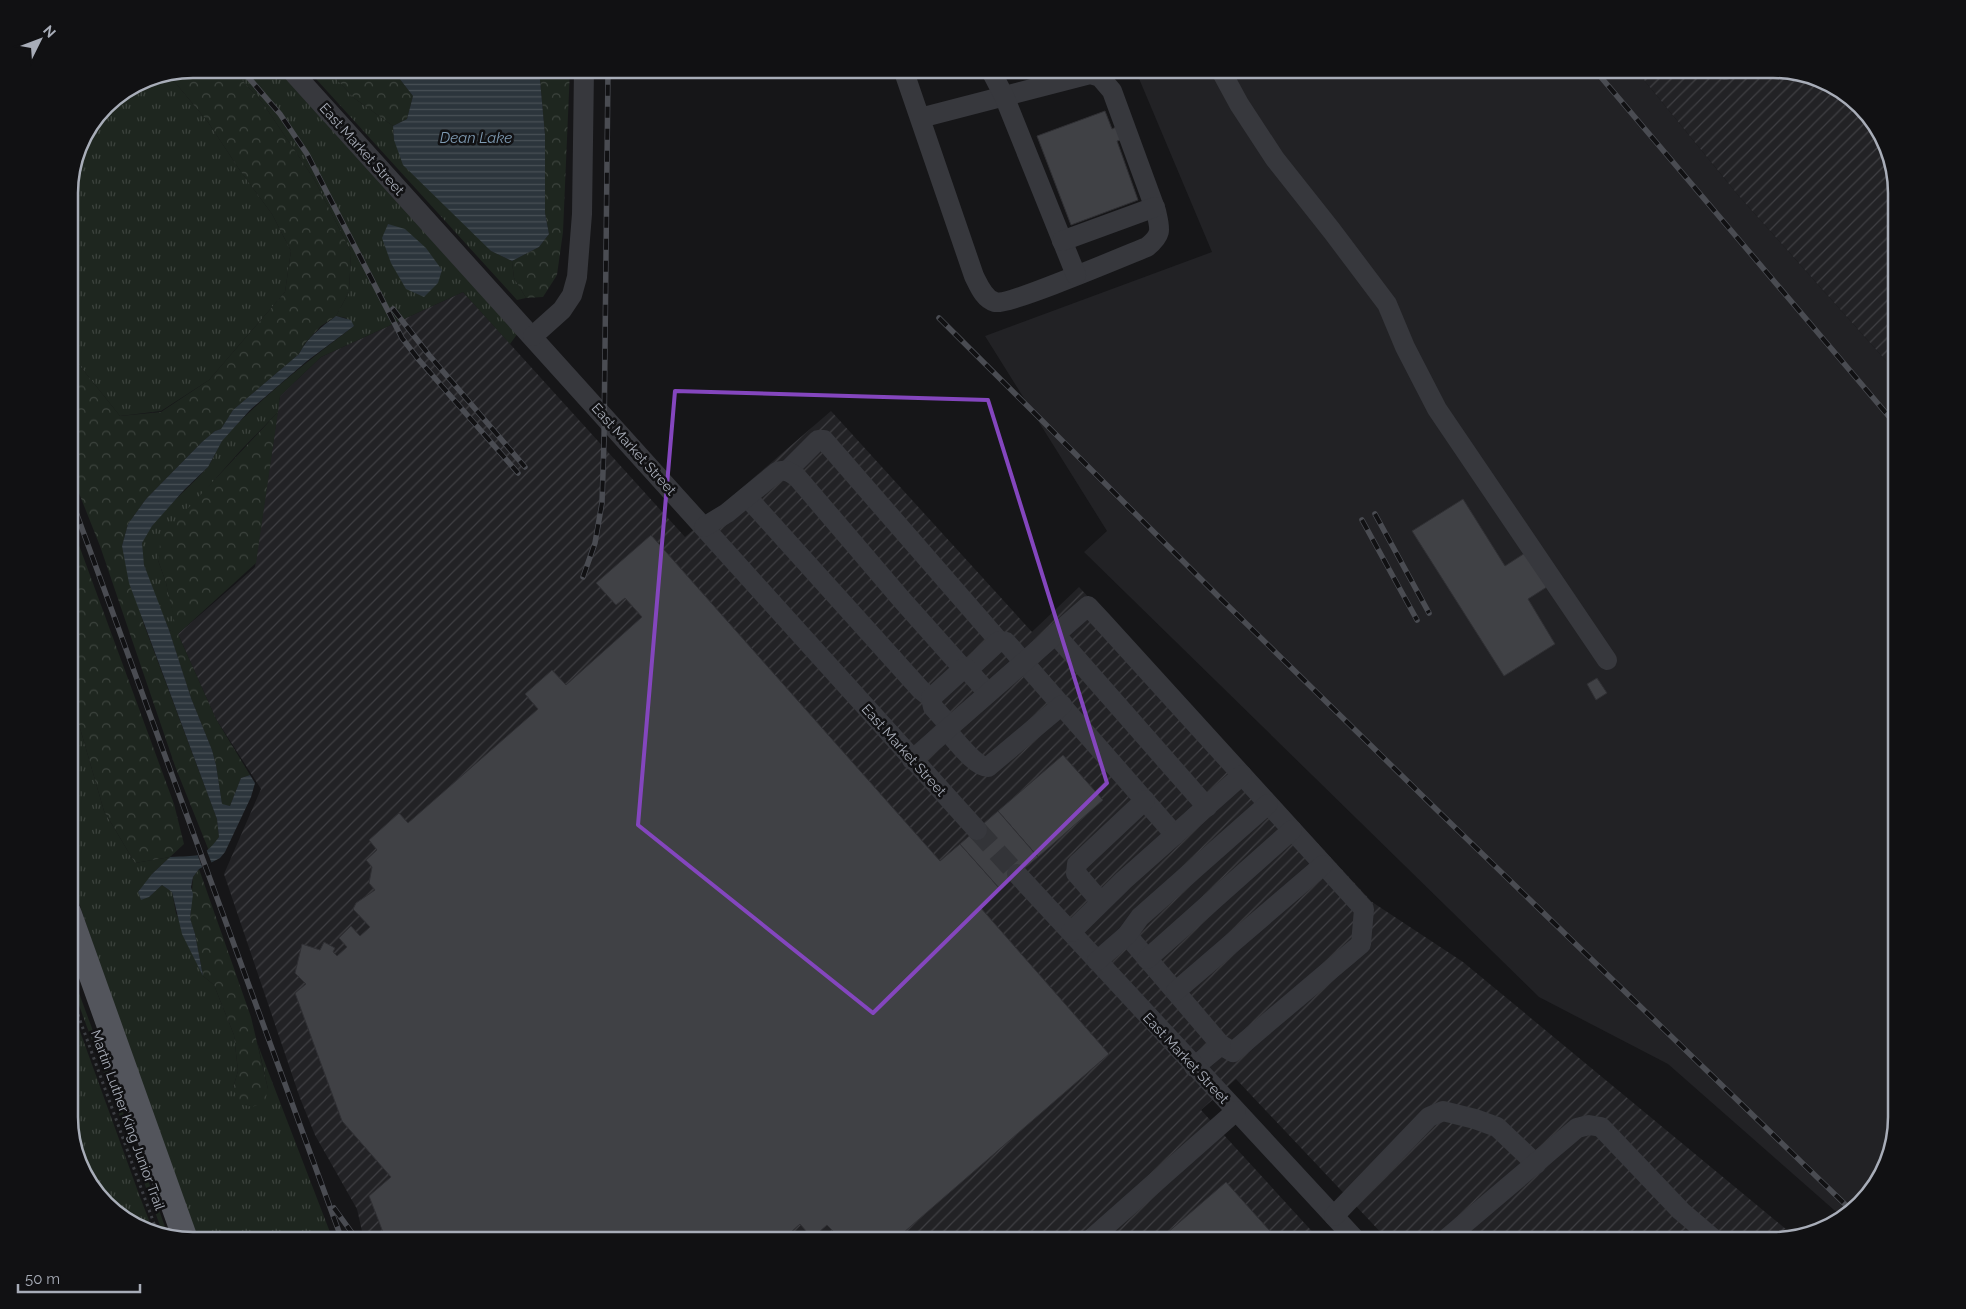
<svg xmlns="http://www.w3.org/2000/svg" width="1966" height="1309" viewBox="0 0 1966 1309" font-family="Raleway,sans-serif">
  <defs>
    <pattern id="industrial-furrows" width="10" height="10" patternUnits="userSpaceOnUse" patternTransform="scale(1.25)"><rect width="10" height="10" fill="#222225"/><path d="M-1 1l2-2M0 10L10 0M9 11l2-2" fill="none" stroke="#3f3f43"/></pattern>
    <pattern id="grass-tufts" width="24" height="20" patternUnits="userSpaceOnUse" patternTransform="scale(1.25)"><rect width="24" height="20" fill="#1e261f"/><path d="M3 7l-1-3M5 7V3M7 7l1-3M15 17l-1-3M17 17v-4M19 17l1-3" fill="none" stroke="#3c433d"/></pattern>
    <pattern id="forest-crowns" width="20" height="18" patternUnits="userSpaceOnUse" patternTransform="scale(1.25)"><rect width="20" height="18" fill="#1e261f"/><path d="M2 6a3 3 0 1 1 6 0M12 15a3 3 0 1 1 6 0" fill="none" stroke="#3c433d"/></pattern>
    <pattern id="water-rules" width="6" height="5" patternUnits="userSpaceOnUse" patternTransform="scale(1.25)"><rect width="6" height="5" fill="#2c353c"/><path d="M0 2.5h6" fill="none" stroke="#485056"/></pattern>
  </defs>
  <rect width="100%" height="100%" fill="#161618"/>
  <polygon fill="#222225" points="1135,69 1635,69 1738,195 1897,373 1897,1116 1876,1185 1842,1217 1668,1064 1539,997 1084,552 1107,531 985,336 1212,252"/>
  <g fill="url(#industrial-furrows)">
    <polygon points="1635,69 1773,69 1842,90 1881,131 1897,193 1897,373 1738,195"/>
    <polygon points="463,292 685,537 831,411 1032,632 1079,587 1372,902 1463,962 1793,1235 1773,1240 1388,1240 1236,1079 1201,1110 1320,1240 364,1240 357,1209 315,1135 300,1098 224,874 261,789 216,719 178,634 255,567 280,396 321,357"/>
  </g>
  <g fill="url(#grass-tufts)">
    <path d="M232 69H281L518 333 510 344 463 292 321 357 280 396 278 412 241 450 210 485 158 560 166 583 178 634 169 630C162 611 137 560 142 543 149 521 191 486 207 468 214 459 217 447 224 438 263 396 308 361 354 326L346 318 336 316 349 292 351 252 314 179 262 102Z"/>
    <polygon points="307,69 327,69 354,98 393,126 394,140 491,251 512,261 514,278 526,298 517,300"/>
    <polygon points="168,74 208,122 239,169 272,214 291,251 285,292 209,380 161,411 120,416 80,366 69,343 69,185 78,145 105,105 146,78"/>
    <polygon points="69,690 104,811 135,863 170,857 152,874 149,897 162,885 172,892 176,913 203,976 214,985 234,1035 238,1071 233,1088 268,1089 258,1045 333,1240 197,1240 144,1095 69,873"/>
    <polygon points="69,966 167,1232 162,1231 69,978"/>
    <polygon points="69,1001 140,1197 152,1228 124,1219 85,1178 69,1124"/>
  </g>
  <g fill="url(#forest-crowns)">
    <polygon points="193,69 232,69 262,102 314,179 351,252 349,292 336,316 321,326 305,343 299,354 233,410 221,429 215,431 202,442 146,499 128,524 122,546 143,622 217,819 219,837 209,851 175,766 100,546 69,468 69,343 80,366 120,416 161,412 209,380 285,292 291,251 272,214 239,169 208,122 168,74"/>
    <polygon points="327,69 392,69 413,96 407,119 393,126 354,98"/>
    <polygon points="539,69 570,69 563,232 557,275 543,297 526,298 514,278 512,261 539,247 549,234 545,213 545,135"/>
    <polygon points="278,412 256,563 178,634 216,719 250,775 241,778 230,806 222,805 216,765 212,750 191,698 169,630 177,633 166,583 158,560 161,537"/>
    <polygon points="69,518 174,804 184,844 170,857 135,863 104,811 69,690"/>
    <polygon points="199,869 251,1017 268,1089 265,1102 252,1107 241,1104 233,1088 238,1071 234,1035 214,985 203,976 195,934 190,918 193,877"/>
  </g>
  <g fill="url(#water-rules)">
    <polygon points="392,69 539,69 545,135 545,213 549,234 539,247 512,261 491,251 403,165 394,140 393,126 407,119 413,96"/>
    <polygon points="388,224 405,229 426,248 442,270 438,283 424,297 406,289 391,263 382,238"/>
    <path d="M336 316 351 320 354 326 307 361 250 410 222 441 208 467 184 490 152 526 142 543 144 565 169 630 191 698 212 750 216 765 222 804 230 806 241 778 250 775 255 783 251 797 225 852 220 858 199 869 193 877 191 887 193 894 190 918 195 934 203 976 182 934 172 892 162 885 149 897 141 900 138 892 152 874 170 857C197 855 202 860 219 837L217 819 129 583 122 546 128 524 146 499 202 442 215 431 221 429 233 410 299 354C307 338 321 327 336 316Z"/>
  </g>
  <polygon fill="#161618" points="206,849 212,864 203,869 197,853"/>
  <g fill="#404145" stroke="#303034">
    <polygon points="1105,111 1112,129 1116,127 1121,140 1117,141 1138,200 1071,225 1037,136"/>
    <polygon points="1463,499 1505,566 1525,553 1550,585 1528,599 1555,644 1504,676 1412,531"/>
    <polygon points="651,535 940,861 960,844 1000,889 980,907 1109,1054 895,1240 842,1240 827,1225 812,1238 800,1224 782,1240 386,1240 369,1196 391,1177 342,1121 295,993 306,984 295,973 302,944 320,950 324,942 335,948 333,952 337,956 347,947 339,938 351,926 360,936 370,927 353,909 356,903 375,890 369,883 372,867 366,860 377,850 369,840 399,813 408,823 538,709 525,694 552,670 566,685 642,617 625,598 616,605 596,583"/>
    <polygon points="1597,678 1607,693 1596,700 1587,684"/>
    <polygon points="1063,755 1103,800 1038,857 998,811"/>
    <polygon points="998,811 1038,857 1000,889 960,844"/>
    <polygon points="1226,1182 1278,1240 1159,1240"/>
  </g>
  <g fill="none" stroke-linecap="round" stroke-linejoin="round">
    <polyline stroke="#333438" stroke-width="20" stroke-dasharray="20 10" stroke-linecap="butt" points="977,830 1017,874"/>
    <polyline stroke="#3d3f44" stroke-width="3" stroke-dasharray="2.5 4" stroke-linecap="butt" points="69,990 156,1229"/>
    <g stroke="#37383d" stroke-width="20">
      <polyline points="290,69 977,830"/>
      <path d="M903 69 974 276C979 286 984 299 995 302 1007 306 1127 255 1147 247 1163 234 1160 229 1156 211L1112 91 1100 77 1090 74 920 118"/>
      <polyline points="990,69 1004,96 1076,275"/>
      <polyline points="1220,69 1239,104 1275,159 1332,231 1387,304 1405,347 1437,409 1607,660"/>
      <polyline points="1725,70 1727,69"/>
      <polyline points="1062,241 1155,207"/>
      <polyline points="533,336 562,310 572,295 577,277 582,214 584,69"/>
      <polyline points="787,471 818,440 824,440 999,641"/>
      <polyline points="747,497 921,690 931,698"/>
      <path d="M704 527 727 513 777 472C786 469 790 472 797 477L902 600 960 665 965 667H971L999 641 1006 642 1175 835"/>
      <polyline points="1055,634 1207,807"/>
      <polyline points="950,726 933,707 931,698 965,667 988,693"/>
      <path d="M946 730C955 739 975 767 988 767L1062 705"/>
      <polyline points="912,760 1088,606 1102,621 1364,909 1361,944 1233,1052 1221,1045 1194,1067"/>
      <polyline points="1017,874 1356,1240"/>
      <polyline points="1101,902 1076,873 1077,864 1145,800"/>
      <polyline points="1071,932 1124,880 1242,775"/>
      <polyline points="1127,935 1221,1045"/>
      <polyline points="1147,959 1292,830"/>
      <polyline points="1097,961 1127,935 1140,917 1268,804"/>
      <polyline points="1176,991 1323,865"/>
      <polyline points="1334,1216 1429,1117 1443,1111 1475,1119 1497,1127 1536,1164"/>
      <polyline points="1090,1240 1236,1111"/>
      <polyline points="1445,1240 1577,1128 1589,1125 1601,1127 1681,1211 1715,1240"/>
    </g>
    <polyline stroke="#53555c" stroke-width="25" points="69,913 185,1238"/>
    <g stroke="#4a4c52" stroke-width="5.5">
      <g id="rail">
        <polyline points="241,69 280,114 307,154 402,338 419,360 518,473"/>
        <polyline points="1594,69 1897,426"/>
        <polyline points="393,309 429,355 525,467"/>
        <polyline points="939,318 1218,596 1439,812 1850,1209"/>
        <polyline points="69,493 342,1240"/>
        <polyline points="1375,514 1429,613"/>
        <polyline points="1362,520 1417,620"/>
        <polyline points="583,577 595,543 602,503 604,441 608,69"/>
        <polyline points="334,1208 355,1237"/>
      </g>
    </g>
    <use href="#rail" stroke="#111113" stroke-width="4" stroke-dasharray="11" stroke-linecap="butt"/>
  </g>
  <path fill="none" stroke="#8446be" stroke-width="4" stroke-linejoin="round" d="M675 391 988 400 1107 783 873 1013 638 825Z"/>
  <g text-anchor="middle" stroke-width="5" stroke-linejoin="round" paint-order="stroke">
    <g font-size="14" fill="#a8adb8" stroke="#111113">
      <text transform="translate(362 149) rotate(48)" y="5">East Market Street</text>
      <text transform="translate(634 449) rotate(48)" y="5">East Market Street</text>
      <text transform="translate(904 750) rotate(48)" y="5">East Market Street</text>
      <text transform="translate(1186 1058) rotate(47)" y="5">East Market Street</text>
      <text transform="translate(128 1120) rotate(70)" y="5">Martin Luther King Junior Trail</text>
    </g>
    <g font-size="15" font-style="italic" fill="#7f9bb3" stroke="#111113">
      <text x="476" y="143">Dean Lake</text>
    </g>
  </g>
  <path d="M0 0H1966V1309H0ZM193 78H1773A115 115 0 0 1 1888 193V1117A115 115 0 0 1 1773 1232H193A115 115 0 0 1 78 1117V193A115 115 0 0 1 193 78Z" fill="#111113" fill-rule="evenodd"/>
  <path fill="none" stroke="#a8adb8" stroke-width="2.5" d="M193 78H1773A115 115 0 0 1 1888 193V1117A115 115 0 0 1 1773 1232H193A115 115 0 0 1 78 1117V193A115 115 0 0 1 193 78Z"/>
  <g transform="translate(40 40) rotate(48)" stroke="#111113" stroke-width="4" paint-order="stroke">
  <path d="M0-4L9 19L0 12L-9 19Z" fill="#a8adb8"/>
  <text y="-8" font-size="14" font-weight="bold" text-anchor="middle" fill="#a8adb8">N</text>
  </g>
  <path d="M18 1284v8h122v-8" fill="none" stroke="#a8adb8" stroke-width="2.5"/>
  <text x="25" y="1284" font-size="15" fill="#a8adb8" stroke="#111113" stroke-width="4" paint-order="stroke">50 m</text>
</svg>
